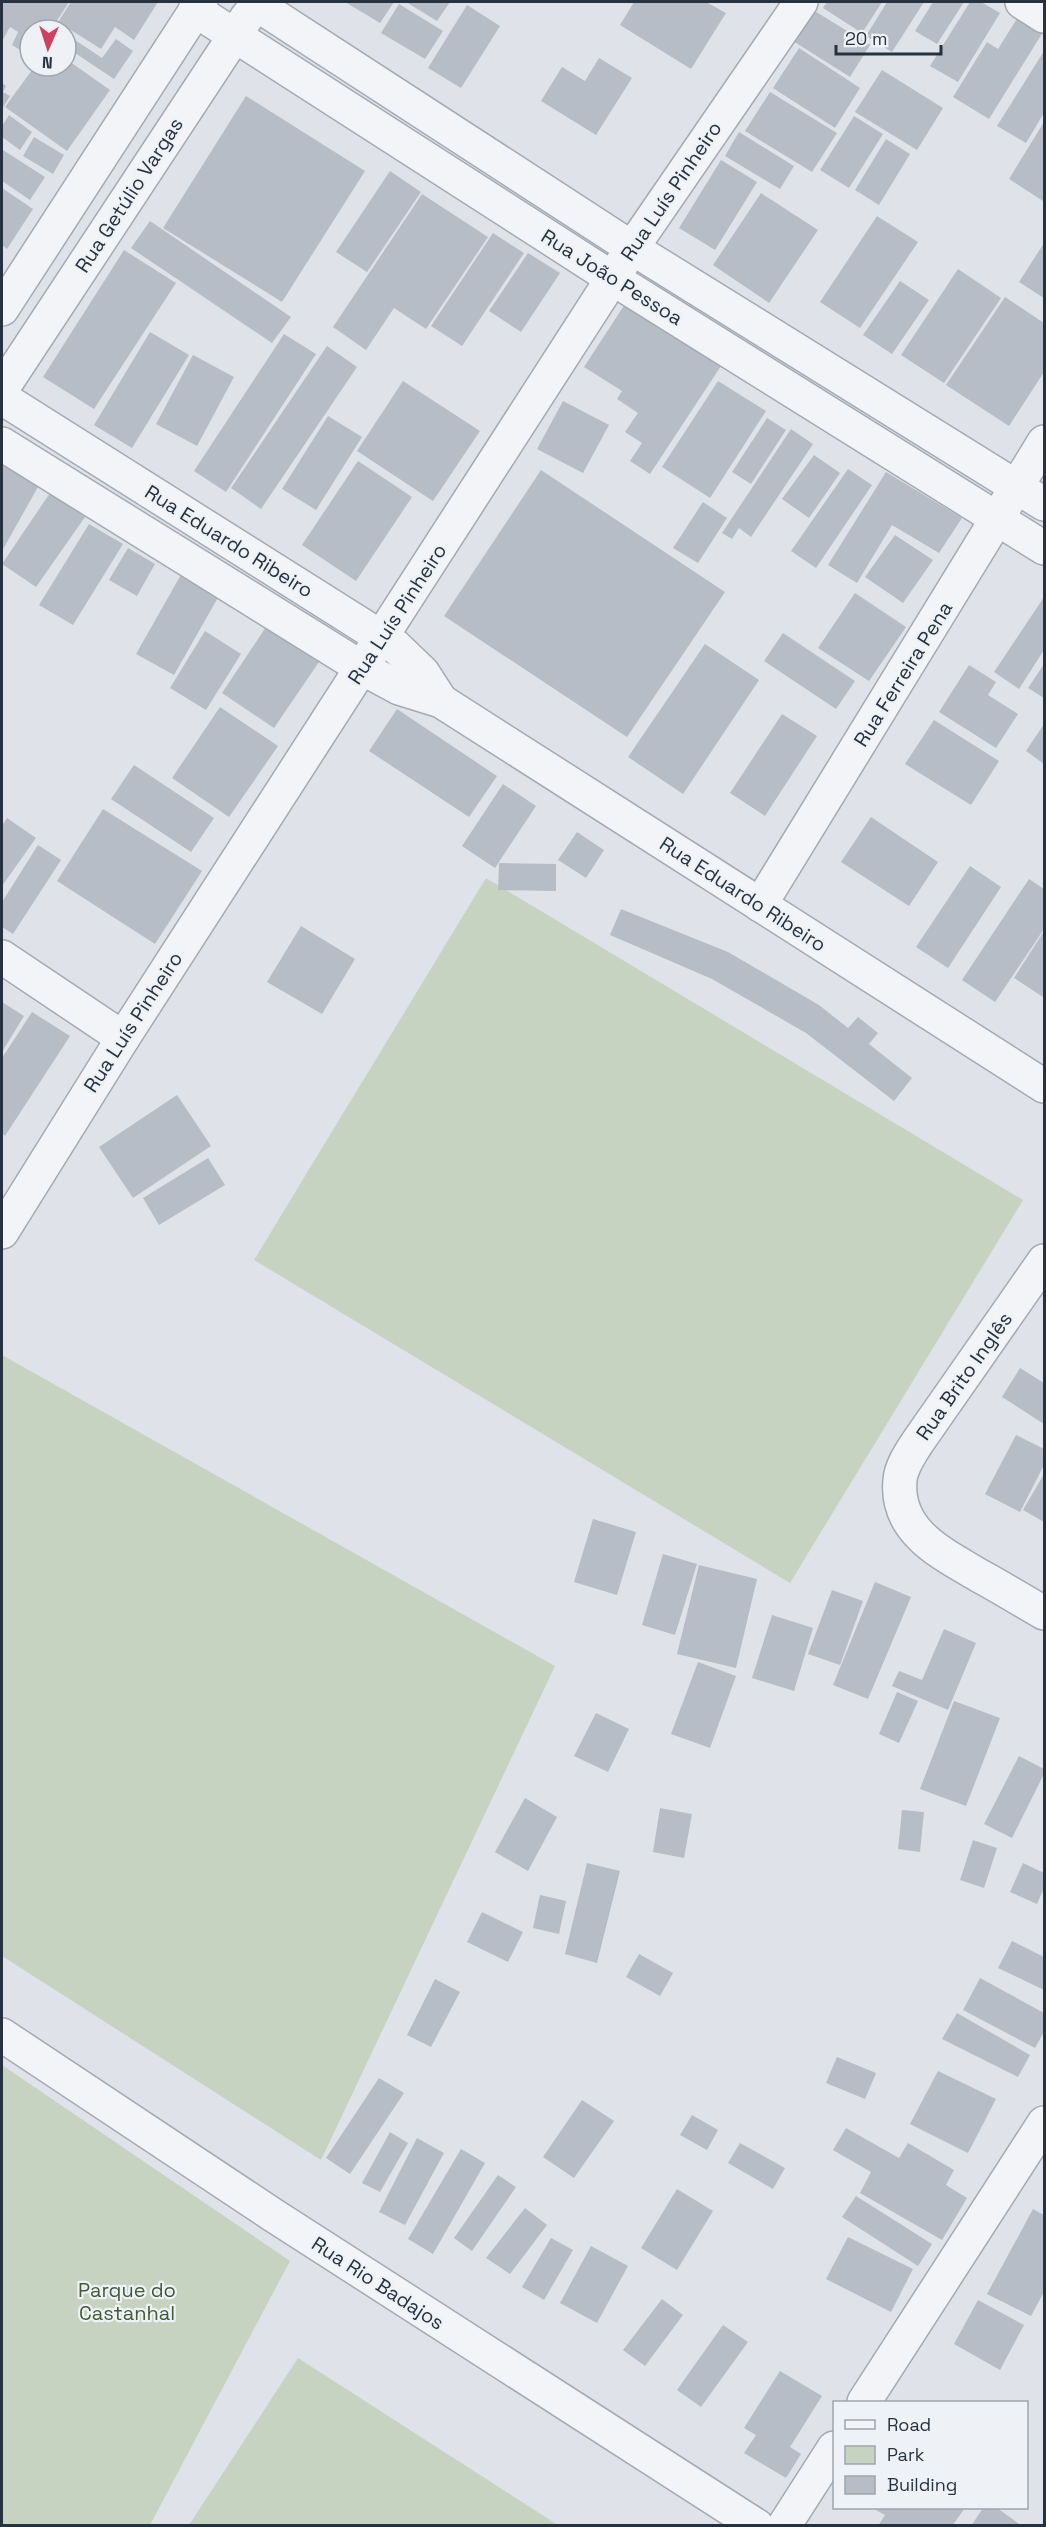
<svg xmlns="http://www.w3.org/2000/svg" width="1046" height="2527" viewBox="0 0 1046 2527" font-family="'Space Grotesk',sans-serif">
  <rect width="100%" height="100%" fill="#dfe3e9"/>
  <g fill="#c6d3c0">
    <polygon points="486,878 1023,1200 790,1583 254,1260"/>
    <polygon points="2,1355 555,1666 321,2160 2,1956"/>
    <polygon points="2,2065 290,2261 150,2525 2,2525"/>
    <polygon points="298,2358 558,2525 189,2525"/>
  </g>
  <g fill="#b6bdc6">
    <polygon points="2,2 69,2 51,30 30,30 30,56 12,45 18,32 10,27 2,41"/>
    <polygon points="71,2 158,2 134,40 115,27 101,49 58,22"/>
    <polygon points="345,2 394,2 380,23"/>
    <polygon points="406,2 450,2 437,21"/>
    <polygon points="634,2 706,2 726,13 691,69 620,25"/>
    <polygon points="827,2 882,2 862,33 823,8"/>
    <polygon points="887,2 924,2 892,52 866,36"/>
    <polygon points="933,2 964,2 937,44 915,31"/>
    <polygon points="970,2 981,2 1000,13 958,82 930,66"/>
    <polygon points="399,4 443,31 425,59 381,33"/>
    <polygon points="467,5 500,26 461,88 428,68"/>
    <polygon points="813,10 870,45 850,77 793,41"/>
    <polygon points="1018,17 1043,32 989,119 953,97 987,42 998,49"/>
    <polygon points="66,34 102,58 116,39 133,51 114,79 66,47"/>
    <polygon points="799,48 860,88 835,128 773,88"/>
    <polygon points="1044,51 1044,113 1026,143 997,126"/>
    <polygon points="599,58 632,78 596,135 541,101 562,67 585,81"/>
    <polygon points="66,59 110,90 67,151 5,107 35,66 66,66"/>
    <polygon points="882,70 943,108 917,150 855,112"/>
    <polygon points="2,83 6,86 3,92 10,96 2,109"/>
    <polygon points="770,92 837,133 812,172 745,131"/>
    <polygon points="246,96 365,171 282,302 163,228"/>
    <polygon points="9,115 32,132 20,150 2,137 2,126"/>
    <polygon points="854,116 883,134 849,188 820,170"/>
    <polygon points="1044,122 1044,198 1043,201 1009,179"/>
    <polygon points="739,132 794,166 780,189 725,156"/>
    <polygon points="34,137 64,155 53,174 23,156"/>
    <polygon points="886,139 910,154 879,205 855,190"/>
    <polygon points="3,150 45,177 30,200 2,181"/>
    <polygon points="721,160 757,182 715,250 679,228"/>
    <polygon points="390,171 421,192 367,272 336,252"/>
    <polygon points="2,188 33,209 7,249 2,245"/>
    <polygon points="761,193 818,230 769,303 713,265"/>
    <polygon points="422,194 488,237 426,329 394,308 366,350 333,327"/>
    <polygon points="877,216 918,242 860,328 820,302"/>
    <polygon points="150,221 291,317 272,343 131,248"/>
    <polygon points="493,233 524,253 462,346 431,326"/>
    <polygon points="1044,243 1044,298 1019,282"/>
    <polygon points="124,250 176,283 94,409 43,377"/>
    <polygon points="528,253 560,273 521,332 489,311"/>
    <polygon points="958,269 1001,298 944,383 901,355"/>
    <polygon points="900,281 929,300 892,354 863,335"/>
    <polygon points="1005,297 1044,323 1044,372 1009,426 946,385"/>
    <polygon points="625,304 721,366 650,474 630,461 642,443 625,432 638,413 617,399 622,391 584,367"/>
    <polygon points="150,332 189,355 132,448 94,425"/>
    <polygon points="284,334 316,354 226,492 194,471"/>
    <polygon points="327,346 357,367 261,509 231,488"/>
    <polygon points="193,355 234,377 197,446 156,424"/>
    <polygon points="403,381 480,431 433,501 357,451"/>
    <polygon points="718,381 766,411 710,498 662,467"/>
    <polygon points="563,401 609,425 583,473 537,449"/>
    <polygon points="328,416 362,437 316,510 282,489"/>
    <polygon points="767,418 786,430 751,484 732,472"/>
    <polygon points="791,429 813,444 751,537 739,528 732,539 722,533"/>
    <polygon points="2,455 43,478 2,551"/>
    <polygon points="814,455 840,473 809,518 782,499"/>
    <polygon points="358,461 412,497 356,581 302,545"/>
    <polygon points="848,469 872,485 816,568 791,551"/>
    <polygon points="541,470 725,592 627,737 444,616"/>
    <polygon points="886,472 962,518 939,553 892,525 857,583 828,565"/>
    <polygon points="50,493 85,517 36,587 2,564"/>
    <polygon points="703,502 727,518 698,563 673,548"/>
    <polygon points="89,524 123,544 73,625 39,605"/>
    <polygon points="895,535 933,560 903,603 865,577"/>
    <polygon points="128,548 155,564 137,596 109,580"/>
    <polygon points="182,573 220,594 174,675 136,654"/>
    <polygon points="855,593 906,627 869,681 818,648"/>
    <polygon points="1044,597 1044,650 1019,689 994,672"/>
    <polygon points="268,624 321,659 274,728 222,693"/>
    <polygon points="205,631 241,654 206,710 170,688"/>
    <polygon points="783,633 855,681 836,709 764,661"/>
    <polygon points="705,644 759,680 683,794 628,757"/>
    <polygon points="1044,664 1044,698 1028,688"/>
    <polygon points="969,665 996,682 988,695 1018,714 996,748 939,712"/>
    <polygon points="220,707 278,746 229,817 172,778"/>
    <polygon points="397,709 497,776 469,817 369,751"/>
    <polygon points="782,714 817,736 765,816 730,793"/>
    <polygon points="934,720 999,761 971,805 905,764"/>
    <polygon points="1044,724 1044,764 1026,751"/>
    <polygon points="134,765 214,818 191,852 111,799"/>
    <polygon points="503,784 536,806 495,868 462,846"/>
    <polygon points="103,809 202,871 155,944 57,881"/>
    <polygon points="871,817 938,862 909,906 841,862"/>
    <polygon points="7,818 36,838 2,886 2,826"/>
    <polygon points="577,832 604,850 586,878 558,860"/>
    <polygon points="38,845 61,860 13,934 2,927 2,902"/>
    <polygon points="499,863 556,864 556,891 498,890"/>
    <polygon points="970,866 1001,887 948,968 916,947"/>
    <polygon points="1029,879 1044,889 1044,929 995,1002 962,980"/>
    <polygon points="621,909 728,952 819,1005 848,1028 858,1017 878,1033 869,1044 912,1078 894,1101 806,1033 712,979 610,935"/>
    <polygon points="301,926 355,959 322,1014 267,982"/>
    <polygon points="1044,931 1044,995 1043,997 1014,978"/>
    <polygon points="2,1002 24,1016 2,1052"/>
    <polygon points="32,1012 70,1036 5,1136 2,1133 2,1058"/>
    <polygon points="177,1095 211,1146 133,1198 99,1147"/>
    <polygon points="208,1158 225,1185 159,1225 143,1198"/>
    <polygon points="1020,1368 1044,1383 1044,1424 1002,1397"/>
    <polygon points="1016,1435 1044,1449 1044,1465 1020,1512 985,1494"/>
    <polygon points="1044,1474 1044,1522 1023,1510"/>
    <polygon points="593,1519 636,1532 617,1595 574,1582"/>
    <polygon points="663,1554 697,1564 675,1635 642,1625"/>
    <polygon points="699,1565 757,1579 736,1668 677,1654"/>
    <polygon points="875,1582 911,1597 868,1699 833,1685"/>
    <polygon points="832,1590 863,1601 840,1665 808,1654"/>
    <polygon points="772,1615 813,1628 794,1691 752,1678"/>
    <polygon points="944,1629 976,1643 948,1710 892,1686 899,1671 922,1680"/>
    <polygon points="698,1662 736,1676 710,1748 671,1734"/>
    <polygon points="897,1692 918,1701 899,1743 879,1734"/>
    <polygon points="954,1701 1000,1718 966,1806 920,1789"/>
    <polygon points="596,1713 629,1729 608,1772 574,1756"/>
    <polygon points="1019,1756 1044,1769 1044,1774 1012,1838 984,1824"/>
    <polygon points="525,1798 557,1817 528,1871 495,1852"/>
    <polygon points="660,1808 692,1814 684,1858 653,1852"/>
    <polygon points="902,1810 924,1812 920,1852 898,1849"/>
    <polygon points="973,1840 997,1848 984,1888 960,1880"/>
    <polygon points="587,1863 620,1871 597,1963 565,1954"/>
    <polygon points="1023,1863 1044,1873 1044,1888 1037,1904 1010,1892"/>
    <polygon points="540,1895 566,1901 559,1934 533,1928"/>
    <polygon points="482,1912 523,1932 508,1962 467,1942"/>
    <polygon points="1012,1941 1044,1957 1044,1990 998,1968"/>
    <polygon points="639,1954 673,1973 660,1996 626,1977"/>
    <polygon points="980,1978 1044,2013 1044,2032 1035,2048 963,2010"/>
    <polygon points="435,1979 460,1992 431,2047 407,2035"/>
    <polygon points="957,2013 1030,2055 1018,2077 942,2039"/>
    <polygon points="837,2057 876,2073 865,2099 826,2083"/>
    <polygon points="938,2071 996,2099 968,2153 910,2124"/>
    <polygon points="379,2078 404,2093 350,2174 326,2158"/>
    <polygon points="582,2100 614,2121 574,2178 543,2157"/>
    <polygon points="692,2115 718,2130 707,2150 680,2135"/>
    <polygon points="846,2128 899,2158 908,2143 954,2170 946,2185 967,2198 942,2240 860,2193 871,2172 833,2150"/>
    <polygon points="390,2132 408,2143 380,2192 362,2183"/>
    <polygon points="417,2138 444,2153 405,2225 379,2212"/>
    <polygon points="740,2143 785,2168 773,2189 728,2163"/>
    <polygon points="461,2149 485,2163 433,2254 408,2239"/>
    <polygon points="498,2175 516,2187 472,2251 454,2238"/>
    <polygon points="677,2189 713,2211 677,2270 641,2248"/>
    <polygon points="856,2196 932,2244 918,2266 842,2217"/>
    <polygon points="525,2208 547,2225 510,2274 486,2258"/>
    <polygon points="1033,2209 1044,2215 1044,2292 1031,2316 987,2294"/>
    <polygon points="848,2237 913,2269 891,2312 826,2279"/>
    <polygon points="551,2238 573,2250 544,2300 522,2287"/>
    <polygon points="591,2246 628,2266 597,2323 560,2303"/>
    <polygon points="662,2299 683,2315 645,2366 623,2350"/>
    <polygon points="978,2300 1024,2325 1000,2370 954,2344"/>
    <polygon points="723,2325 748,2342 701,2407 677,2390"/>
    <polygon points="780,2371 822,2396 790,2447 801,2454 786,2478 744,2453 756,2435 744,2428"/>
    <polygon points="872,2508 965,2508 952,2526 878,2526 885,2515"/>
    <polygon points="983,2508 997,2508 1022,2526 971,2526"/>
  </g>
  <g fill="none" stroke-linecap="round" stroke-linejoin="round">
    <g stroke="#a4aab3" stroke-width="36">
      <g id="minor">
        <polyline points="1022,2 1044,16"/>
        <polyline points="2,398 395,646 423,673 441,701"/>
        <polyline points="2,444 362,668 399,688 441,701 1044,1086"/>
        <polyline points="760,905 1044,442"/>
        <polyline points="2,957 123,1038"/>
        <polyline points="2,1232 123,1038 632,248 801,2"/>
        <path d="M1044 1261 917 1443C910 1454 901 1467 900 1480 895 1532 943 1554 980 1576 1002 1588 1023 1601 1044 1613"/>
        <polyline points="2,2035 273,2215 757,2526"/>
      </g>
    </g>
    <g stroke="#a4aab3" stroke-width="36">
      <g id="tertiary">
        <polyline points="253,2 632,248 1044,504"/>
        <polyline points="195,10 612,278 1044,548"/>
        <polyline points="2,309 201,2"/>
        <polyline points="2,389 247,17"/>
        <polyline points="864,2402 1044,2123"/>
        <polyline points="784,2526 834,2448"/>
      </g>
    </g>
    <use href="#minor" stroke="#f2f4f7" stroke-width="33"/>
    <use href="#tertiary" stroke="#f2f4f7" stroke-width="33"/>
  </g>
  <g text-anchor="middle" stroke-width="4.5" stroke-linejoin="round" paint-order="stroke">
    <g font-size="20" fill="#273240" stroke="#eef2f6">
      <text transform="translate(671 191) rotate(-56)" y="7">Rua Luís Pinheiro</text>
      <text transform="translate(129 195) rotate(-57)" y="7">Rua Getúlio Vargas</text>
      <text transform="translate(612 277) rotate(32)" y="7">Rua João Pessoa</text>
      <text transform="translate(229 541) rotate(32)" y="7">Rua Eduardo Ribeiro</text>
      <text transform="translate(397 614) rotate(-57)" y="7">Rua Luís Pinheiro</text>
      <text transform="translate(903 674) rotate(-58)" y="7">Rua Ferreira Pena</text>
      <text transform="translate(743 894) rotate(33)" y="7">Rua Eduardo Ribeiro</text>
      <text transform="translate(133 1022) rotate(-57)" y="7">Rua Luís Pinheiro</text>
      <text transform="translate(964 1376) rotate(-55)" y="7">Rua Brito Inglês</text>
      <text transform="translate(378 2283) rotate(33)" y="7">Rua Rio Badajos</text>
    </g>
    <g font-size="20" fill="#3f5c34" stroke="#eef2f6">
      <text x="127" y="2297">Parque do<tspan x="127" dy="23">Castanhal</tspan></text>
    </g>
  </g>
  <rect width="1046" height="2527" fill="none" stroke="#273240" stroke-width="6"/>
  <rect x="833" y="2401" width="195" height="108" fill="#eef2f6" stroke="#9ea5ad" stroke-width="1.5"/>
  <rect x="845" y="2420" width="30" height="9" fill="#f2f4f7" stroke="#9ea5ad" stroke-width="1.5"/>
  <text x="887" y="2431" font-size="18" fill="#273240">Road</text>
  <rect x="845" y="2446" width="30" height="18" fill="#c6d3c0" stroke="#9ea5ad" stroke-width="1.5"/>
  <text x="887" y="2461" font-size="18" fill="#273240">Park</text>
  <rect x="845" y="2476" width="30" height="18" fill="#b6bdc6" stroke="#9ea5ad" stroke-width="1.5"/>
  <text x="887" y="2491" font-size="18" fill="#273240">Building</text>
  <g transform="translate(48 48) rotate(183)"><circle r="28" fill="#eef2f6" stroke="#9ea5ad" stroke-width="1.5"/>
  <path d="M0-4.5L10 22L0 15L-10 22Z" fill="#d14060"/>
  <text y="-9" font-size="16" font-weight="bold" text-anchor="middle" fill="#273240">N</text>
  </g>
  <path d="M836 45v9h105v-9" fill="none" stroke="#273240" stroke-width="3"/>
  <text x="845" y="45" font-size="18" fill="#273240" stroke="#eef2f6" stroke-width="4.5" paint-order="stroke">20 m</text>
</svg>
